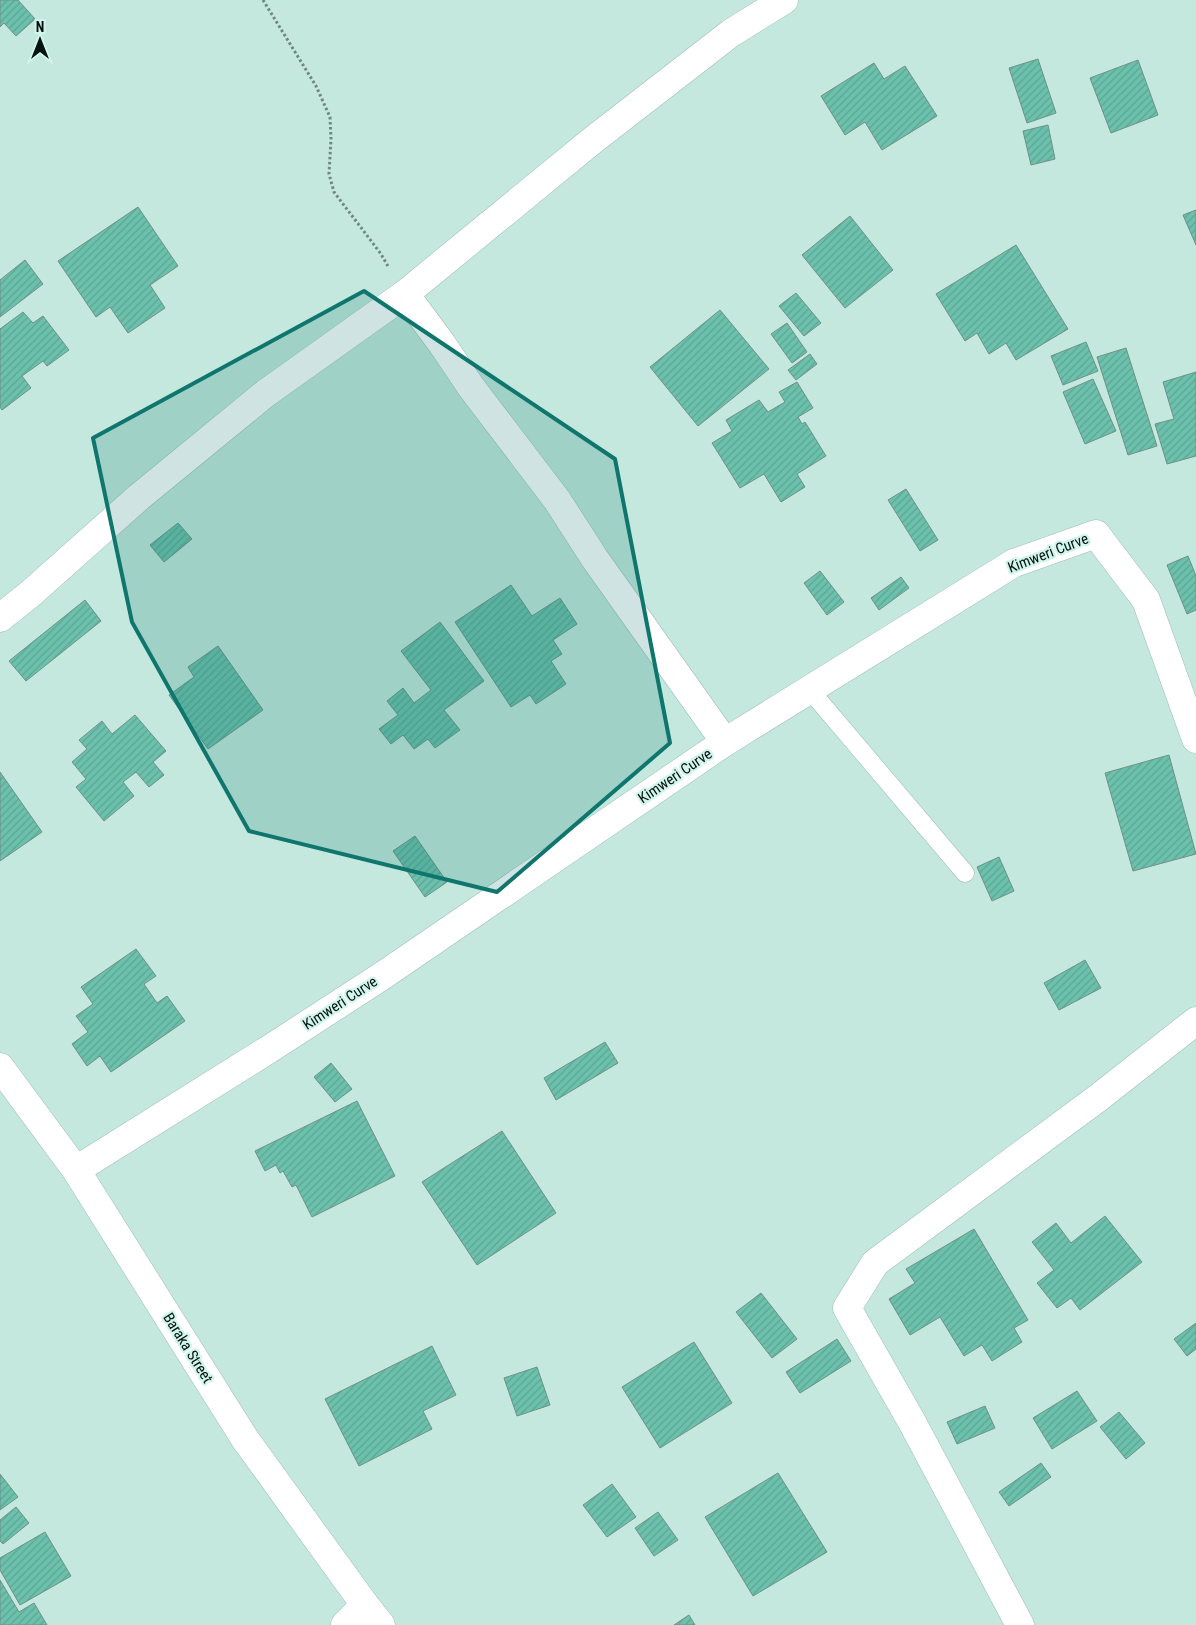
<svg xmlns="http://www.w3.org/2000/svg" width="1196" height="1625" viewBox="0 0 1196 1625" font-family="'Roboto Condensed',sans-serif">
  <defs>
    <pattern id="building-hatch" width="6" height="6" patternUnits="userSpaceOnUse" patternTransform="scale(1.25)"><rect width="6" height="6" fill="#6cc1ad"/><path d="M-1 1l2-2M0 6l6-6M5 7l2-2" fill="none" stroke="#5ca594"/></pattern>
  </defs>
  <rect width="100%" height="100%" fill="#c5e8de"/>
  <g fill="url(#building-hatch)" stroke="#6f9087">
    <polygon points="0,0 18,0 35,19 16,36 4,23 0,27"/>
    <polygon points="1038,59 1056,113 1027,123 1009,68"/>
    <polygon points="1138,60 1158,115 1111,133 1090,78"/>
    <polygon points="874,63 884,79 905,66 937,116 882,150 865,122 845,135 821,96"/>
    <polygon points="1048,125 1055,159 1031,165 1023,131"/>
    <polygon points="138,207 178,266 150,285 165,308 128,333 110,307 96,317 58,261"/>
    <polygon points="1196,210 1196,245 1183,215"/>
    <polygon points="850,216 893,270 845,308 802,255"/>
    <polygon points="1016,245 1068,329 1016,360 1006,343 989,354 977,333 965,341 936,294"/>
    <polygon points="25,260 43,284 0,317 0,280"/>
    <polygon points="796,293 821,323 804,336 779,306"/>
    <polygon points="720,310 769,369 698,426 650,367"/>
    <polygon points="23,312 33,323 43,316 69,350 47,366 43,361 22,376 31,388 2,410 0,407 0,329"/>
    <polygon points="787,323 807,352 792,363 771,334"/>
    <polygon points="1086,342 1098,371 1063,385 1051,356"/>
    <polygon points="1126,348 1157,446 1128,455 1097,357"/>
    <polygon points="810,354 817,364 796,380 788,370"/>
    <polygon points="1196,372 1196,456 1167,464 1155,424 1174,419 1163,382"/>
    <polygon points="1093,379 1116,431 1085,444 1063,392"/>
    <polygon points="797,382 813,408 798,417 802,424 805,422 826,456 797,474 805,487 781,502 764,474 740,488 712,443 732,431 726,420 759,400 768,412 785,402 779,392"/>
    <polygon points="906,489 938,540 920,551 888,500"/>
    <polygon points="178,523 192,539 164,562 150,545"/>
    <polygon points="1188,556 1196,576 1196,610 1187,614 1167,565"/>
    <polygon points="820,571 844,602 827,615 804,583"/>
    <polygon points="901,577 909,588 879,610 871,598"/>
    <polygon points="511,585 532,616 560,598 577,624 553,640 562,654 551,661 566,684 536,704 530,695 511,707 455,622"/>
    <polygon points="85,600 101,621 26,681 9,661"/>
    <polygon points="440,622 484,681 444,710 460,730 435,748 428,739 414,749 403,735 391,744 379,729 398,715 387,701 403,688 414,703 431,690 401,651"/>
    <polygon points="218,646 263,710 208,749 169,695 194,677 188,667"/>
    <polygon points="135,715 166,751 153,762 164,775 149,787 136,772 123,782 134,796 104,821 76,787 86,779 72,762 87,749 79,740 102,721 112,734"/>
    <polygon points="1169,755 1196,854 1133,871 1105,773"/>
    <polygon points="0,772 42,832 0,861"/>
    <polygon points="415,836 447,882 425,897 393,851"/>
    <polygon points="999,857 1014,891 992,901 977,867"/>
    <polygon points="136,949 156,976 144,984 157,1003 167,996 185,1021 111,1072 100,1056 87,1066 72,1044 88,1032 76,1016 93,1004 81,987"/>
    <polygon points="1085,960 1101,988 1059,1010 1044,983"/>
    <polygon points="605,1042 618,1063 556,1100 544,1078"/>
    <polygon points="331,1063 352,1089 335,1102 314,1077"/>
    <polygon points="357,1101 395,1176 312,1217 296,1185 292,1187 283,1171 280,1173 276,1165 265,1171 255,1151"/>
    <polygon points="502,1131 556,1213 477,1265 422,1182"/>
    <polygon points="1105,1216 1142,1262 1080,1310 1071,1298 1057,1308 1037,1283 1054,1270 1032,1242 1056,1223 1071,1243"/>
    <polygon points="974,1229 1028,1320 1014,1328 1022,1342 992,1361 982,1345 964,1356 940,1317 910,1335 889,1299 915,1283 906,1269"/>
    <polygon points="761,1293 797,1339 772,1358 736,1312"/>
    <polygon points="1196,1323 1196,1349 1187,1356 1174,1339"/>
    <polygon points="837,1339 851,1361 800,1393 786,1372"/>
    <polygon points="694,1342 732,1403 660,1448 622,1387"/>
    <polygon points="432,1346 456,1395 423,1411 432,1429 359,1466 325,1399"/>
    <polygon points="537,1367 550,1405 517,1416 504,1378"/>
    <polygon points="1077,1391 1097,1421 1052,1449 1033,1418"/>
    <polygon points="985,1406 995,1428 957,1444 947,1422"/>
    <polygon points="1119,1412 1145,1443 1126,1459 1100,1427"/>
    <polygon points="1041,1463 1051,1477 1009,1506 999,1492"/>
    <polygon points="778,1473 827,1552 753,1596 705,1517"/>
    <polygon points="0,1474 18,1497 0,1510"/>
    <polygon points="612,1484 636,1517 607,1537 583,1505"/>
    <polygon points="16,1507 29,1523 3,1544 0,1541 0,1520"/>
    <polygon points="658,1512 678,1540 654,1556 635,1528"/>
    <polygon points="45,1532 71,1576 20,1605 0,1570 0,1558"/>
    <polygon points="0,1580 19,1612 34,1603 47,1625 0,1625"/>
    <polygon points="689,1615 695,1625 674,1625"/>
  </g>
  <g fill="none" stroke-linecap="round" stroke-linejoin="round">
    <g stroke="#9dbfb6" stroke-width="19">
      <polyline id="lane" points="809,689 965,873"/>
    </g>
    <g stroke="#9dbfb6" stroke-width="29">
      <g id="street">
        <polyline points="405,294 442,344 471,387 557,500 595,559 725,742"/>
        <polyline points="0,618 30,594 139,497 266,393 405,294 593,140 731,33 784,0"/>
        <polyline points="0,1067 76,1170 245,1439 365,1605 381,1625"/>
        <polyline points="76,1170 271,1048 382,976 725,742 1014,563 1096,534 1146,600 1196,739"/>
        <polyline points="345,1625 365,1605"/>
        <polyline points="1020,1625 912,1422 847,1308 875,1263 1098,1098 1196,1021"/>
      </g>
    </g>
    <polyline stroke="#6e8780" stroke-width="3" stroke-dasharray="2.5 2.5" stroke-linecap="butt" points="263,0 316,86 330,117 331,139 329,174 334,192 381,254 389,268"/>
    <use href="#lane" stroke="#fff" stroke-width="18"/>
    <use href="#street" stroke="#fff" stroke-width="28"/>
  </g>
  <path fill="#0f766e" fill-opacity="0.2" stroke="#0f766e" stroke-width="4" stroke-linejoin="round" d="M364 291 615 459 670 743 497 892 249 831 132 622 93 438Z"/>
  <g text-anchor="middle" stroke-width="4.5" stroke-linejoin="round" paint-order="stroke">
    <g font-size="15" fill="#061310" stroke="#d2f5eb">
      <text transform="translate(1048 553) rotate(-21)" y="5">Kimweri Curve</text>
      <text transform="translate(675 776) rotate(-34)" y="5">Kimweri Curve</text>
      <text transform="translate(340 1003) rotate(-33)" y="5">Kimweri Curve</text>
      <text transform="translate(188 1348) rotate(58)" y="5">Baraka Street</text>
    </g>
  </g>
  <g transform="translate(40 40)" stroke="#d2f5eb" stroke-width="4" paint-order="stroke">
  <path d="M0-4L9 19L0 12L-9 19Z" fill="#061310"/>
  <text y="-8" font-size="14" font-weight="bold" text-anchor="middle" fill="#061310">N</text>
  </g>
</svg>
